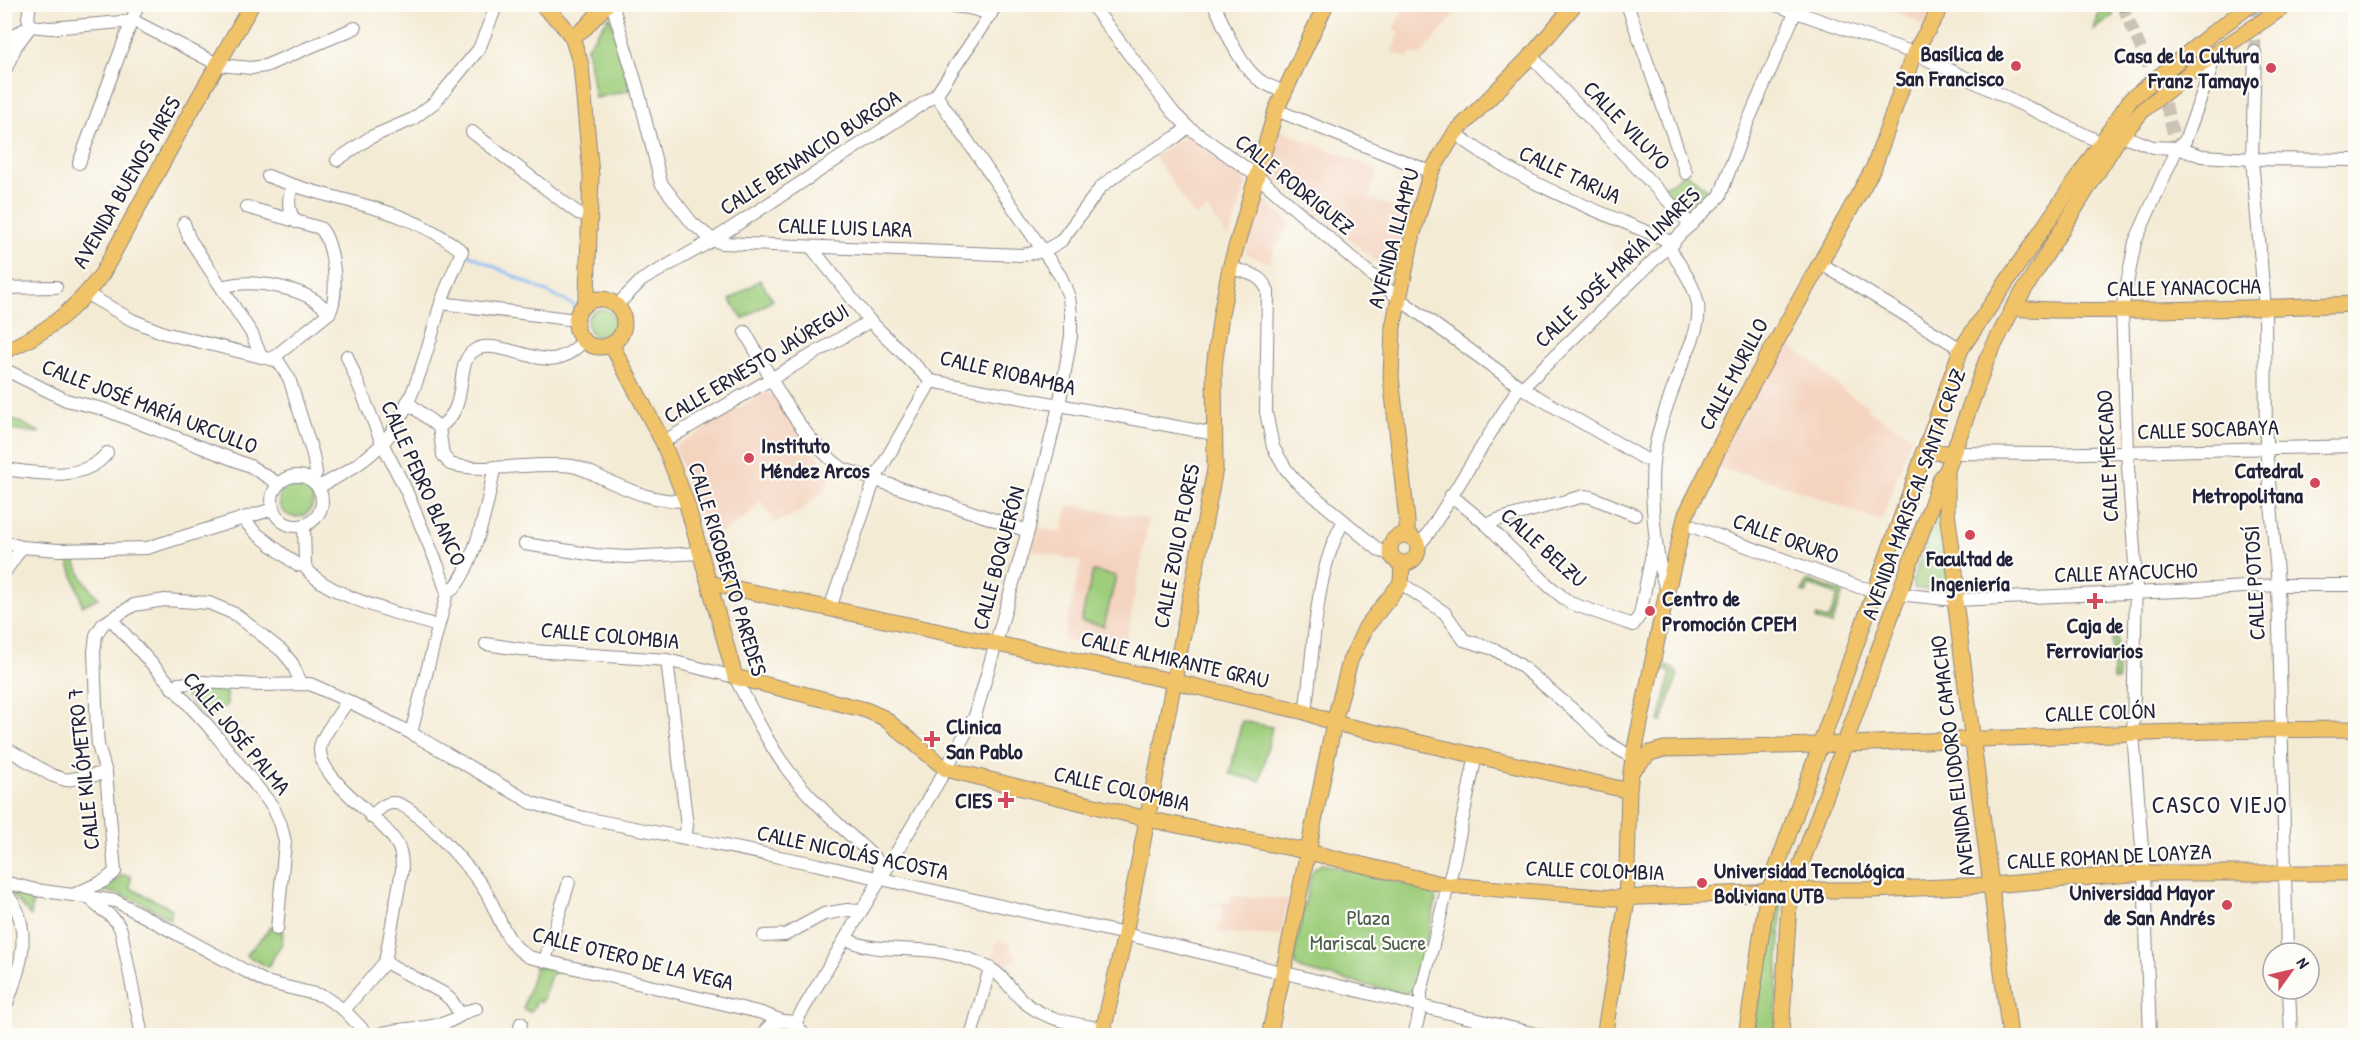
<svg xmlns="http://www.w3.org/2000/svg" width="2360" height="1040" viewBox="0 0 2360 1040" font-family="'Patrick Hand',sans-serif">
  <rect width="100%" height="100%" fill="#fdfcf7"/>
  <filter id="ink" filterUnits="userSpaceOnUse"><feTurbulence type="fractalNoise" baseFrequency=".0167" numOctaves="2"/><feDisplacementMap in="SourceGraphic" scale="12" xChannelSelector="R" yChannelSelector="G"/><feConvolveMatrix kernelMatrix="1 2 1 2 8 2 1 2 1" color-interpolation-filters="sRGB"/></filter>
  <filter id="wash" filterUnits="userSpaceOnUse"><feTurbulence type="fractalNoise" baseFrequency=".008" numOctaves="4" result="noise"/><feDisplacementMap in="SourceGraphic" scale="24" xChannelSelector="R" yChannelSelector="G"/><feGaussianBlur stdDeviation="1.35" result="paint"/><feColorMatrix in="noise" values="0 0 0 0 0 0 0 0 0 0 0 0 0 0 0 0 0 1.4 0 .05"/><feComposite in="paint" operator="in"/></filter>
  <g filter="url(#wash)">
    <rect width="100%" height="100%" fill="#f4ebd5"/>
    <g fill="#f4d3bf">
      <polygon points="1406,5 1406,4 1463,5 1420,56 1412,53 1408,58 1392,53 1400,33 1393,29"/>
      <polygon points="1880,5 1939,5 1927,27"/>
      <polygon points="1277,129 1378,170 1368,198 1410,213 1391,274 1264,169"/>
      <polygon points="1188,135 1241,175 1246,185 1229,239 1207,209 1195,217 1154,156"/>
      <polygon points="1263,199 1291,223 1275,247 1270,263 1245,253"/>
      <polygon points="1783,343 1811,360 1844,391 1868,406 1866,409 1912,436 1881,522 1791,487 1726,470 1715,465"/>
      <polygon points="766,391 771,394 828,469 833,474 823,491 798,513 774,523 761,501 748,516 707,541 675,447"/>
      <polygon points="1068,505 1149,519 1124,653 1063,640 1081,562 1032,550 1037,527 1061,533"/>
      <polygon points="1231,896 1288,899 1281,936 1218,933 1224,907 1203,903 1230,903"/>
      <polygon points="997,940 1011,944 1011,952 1018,955 1016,960 1009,963 1005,969 991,965"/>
    </g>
    <g fill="#9ece7c" stroke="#60785c" stroke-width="1.5">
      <polygon points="2101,5 2110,5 2113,16 2094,30"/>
      <polygon points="610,16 631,90 595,98 587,47"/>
      <polygon points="1686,173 1718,197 1686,220 1659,190"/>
      <polygon points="760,280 773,300 743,319 730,300"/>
      <circle cx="601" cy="323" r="14"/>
      <polygon points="4,415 5,415 41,433 5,430"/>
      <circle cx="296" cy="500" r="17"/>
      <polygon points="1938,509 1940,509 1951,590 1947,592 1914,588 1912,582"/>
      <path d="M74 559 83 579 98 598 82 606C80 589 72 576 68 560Z"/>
      <polygon points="1093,571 1116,576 1104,626 1081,621"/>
      <polygon points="1807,580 1843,593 1831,625 1816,620 1817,616 1829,620 1838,595 1809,585 1806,593 1802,592"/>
      <polygon points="2117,637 2118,680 2113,680 2112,638"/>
      <polygon points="1666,666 1676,670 1676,674 1678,674 1662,722 1659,721 1671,673 1665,670"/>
      <polygon points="195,686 227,690 227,704 207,721 182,692"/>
      <polygon points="1242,721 1272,727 1260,781 1230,774"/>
      <polygon points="1323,864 1433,891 1436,901 1417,984 1412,991 1404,994 1302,970 1295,965 1294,956 1311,873 1316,867"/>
      <path d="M121 875 131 876 130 888 172 909 169 919C141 902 127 893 93 890L118 880Z"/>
      <polygon points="10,888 34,894 31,916 13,896"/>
      <polygon points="1779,898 1782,900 1775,1035 1752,1036 1769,927 1776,899"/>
      <polygon points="270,926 283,932 282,943 268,967 246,955 268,931"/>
      <polygon points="536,965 558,971 551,975 542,1002 537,1001 531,1012 523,1009"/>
    </g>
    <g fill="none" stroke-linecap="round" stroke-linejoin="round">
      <polyline stroke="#8ab9f5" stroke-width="3" points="464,252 580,308"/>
    </g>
  </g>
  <g filter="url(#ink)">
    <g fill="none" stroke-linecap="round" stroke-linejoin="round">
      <g stroke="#cac3b6" stroke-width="12" stroke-dasharray="12 6" stroke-linecap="butt">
        <polyline points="2122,5 2167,109 2176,145"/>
        <polyline points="2255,52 2256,4"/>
      </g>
      <g stroke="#8b8688" stroke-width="14">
        <g id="minor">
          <polyline points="30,4 28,18 31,26"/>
          <polyline points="612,4 638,90 661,183 692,223 713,240 722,243 1022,255 1044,251 1061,241 1101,187 1129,165 1176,137 1188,127"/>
          <polyline points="937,4 969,8 991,14"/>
          <polyline points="1091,4 1173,112 1188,127 1257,176 1398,298 1522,388 1645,459 1653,461"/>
          <path d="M1214 4C1226 29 1237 62 1258 79 1266 85 1276 88 1284 93"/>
          <polyline points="1627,4 1686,173"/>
          <polyline points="1773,4 1914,53 2100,142"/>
          <polyline points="2122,4 2122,5"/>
          <polyline points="31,26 50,28 134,21 219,65 251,68 265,66 355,28"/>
          <polyline points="4,40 27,28"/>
          <polyline points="2255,52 2252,159 2265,308 2266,447 2278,585 2287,953"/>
          <polyline points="1531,56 1691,225"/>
          <polyline points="4,73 16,46 31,26"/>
          <polyline points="1276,110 1431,172"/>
          <polyline points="472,132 570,207 578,213 590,216"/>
          <path d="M1455 133C1521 184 1598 211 1674 243"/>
          <polyline points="2121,135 2153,147 2177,148 2202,156 2252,159 2356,160"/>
          <polyline points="337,160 371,137 413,119 435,102 479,49 497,4"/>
          <polyline points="79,163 138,4"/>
          <path d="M268 176C335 204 402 203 462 251 455 269 446 287 440 306 428 348 412 411 382 444 363 463 341 476 318 487"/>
          <path d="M293 187C287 198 288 212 296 222"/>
          <path d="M246 207 320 228C334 241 340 297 329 313L273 358"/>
          <polyline points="184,223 189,238 252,334 261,357"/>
          <polyline points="811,247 870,321 931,381 1215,434"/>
          <polyline points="1820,263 1961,349"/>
          <path d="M1230 268C1246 272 1261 274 1268 291L1266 412 1273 447 1286 469 1295 480 1380 551 1391 554"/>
          <path d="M222 287C252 278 309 287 329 313"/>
          <polyline points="4,288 56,287"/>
          <polyline points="87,294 132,320 164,333 278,361 289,378 313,455 316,473 312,481"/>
          <polyline points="441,303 576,320"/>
          <polyline points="617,305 642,280 713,240 936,95 997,4"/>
          <path d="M745 332C773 380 797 436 843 469L1028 531"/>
          <polyline points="347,356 382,443 405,488 438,566 447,593 411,733"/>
          <polyline points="4,369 66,400 103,409 250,466 279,484"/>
          <path d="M407 402 439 427 443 455 450 464C485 474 535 461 572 466 584 468 595 475 606 480 633 492 656 502 686 501"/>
          <path d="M439 427C472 407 452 364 475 350 495 338 534 364 557 358 568 356 576 348 584 341"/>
          <polyline points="663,442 870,321"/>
          <polyline points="1953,453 2049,454 2356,446"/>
          <path d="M4 469C36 473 84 483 107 453"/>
          <circle cx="297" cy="501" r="25"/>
          <polyline points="1451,495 1487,525 1549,586 1570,603 1633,625 1640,615 1654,543"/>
          <path d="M242 518 256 533 297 565 305 566C321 595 405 615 437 626"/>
          <polyline points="1683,523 1859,587 1874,590"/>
          <polyline points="304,525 305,566"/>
          <polyline points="1487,525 1497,520 1584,496 1591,497 1635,515"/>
          <polyline points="4,542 22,547 58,550 147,548 273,509"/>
          <polyline points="525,544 595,555 627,557 700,553"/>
          <polyline points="1418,546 1428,534 1517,390 1522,388 1720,196 1743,133 1795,13 1801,4"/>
          <polyline points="4,573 22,547"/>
          <polyline points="1401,583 1445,613 1464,640 1494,649 1520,665 1584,719 1604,740 1633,758"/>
          <path d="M1667 591C1655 562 1649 486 1654 454 1658 428 1669 400 1678 375 1686 352 1701 330 1698 305 1695 284 1679 265 1669 247"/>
          <path d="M447 593C471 583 491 493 494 467"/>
          <polyline points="1898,594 1955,600 2179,591 2278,585 2356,585"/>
          <polyline points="830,608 875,479 931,381"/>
          <polyline points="111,619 211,729 273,807 281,825 285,842 277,929"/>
          <path d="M486 644 533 651 667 660 735 677C750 706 763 735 782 762 808 799 843 828 876 859L879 864 881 879"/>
          <polyline points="667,660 687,826 685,837"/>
          <polyline points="172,688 178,684 201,682 261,685 310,684 348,701 411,733 532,803 584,818 815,864 1125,934 1544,1036"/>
          <path d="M1305 712C1315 652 1313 573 1344 521"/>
          <polyline points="4,747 51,775 66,780 106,773"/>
          <path d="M371 817C378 810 385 802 395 803 414 804 473 871 484 889 500 914 502 941 529 957L762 1013 780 1020"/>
          <polyline points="4,882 36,890 116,901 266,982 323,996 344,1010 369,1036"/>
          <path d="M4 890C8 896 14 903 17 910 31 944 16 979 4 1011"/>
          <polyline points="73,895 104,881 115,872 106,773 98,745 97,731 94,652 96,635 103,624 134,605 165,600 209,603 235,614 282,651 292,663 301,683"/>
          <path d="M92 898C95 910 113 911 121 930L142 1036"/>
          <polyline points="764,936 785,935 824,914 847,910 860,911"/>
          <path d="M846 939C870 951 896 948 922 950 943 951 971 958 989 968 1003 975 1011 990 1022 1000 1043 1020 1076 1024 1103 1029"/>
          <polyline points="545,960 569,882"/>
          <polyline points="385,962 443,993 451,1000 461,1015"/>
          <polyline points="2289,989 2291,1036"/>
          <path d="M344 1010 385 962 402 870C402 863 402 855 399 848 387 819 318 782 320 748 321 736 341 712 348 701"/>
          <polyline points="795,1023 946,769 975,716 1028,531 1059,406 1071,336 1071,315 1069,297 1061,277 936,95"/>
          <path d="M374 1036C398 1026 427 1031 450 1021 460 1017 465 1010 476 1009"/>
          <polyline points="518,1036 521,1023"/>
          <path d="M762 1036C769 1022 781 1018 795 1023L805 1036"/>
          <polyline points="971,1036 990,968"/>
          <polyline points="1414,1036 1421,1006 1421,992 1452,870 1476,755"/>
          <polyline points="2150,1036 2144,873 2133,733 2136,578 2127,452 2122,310 2135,242 2177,148 2185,141 2210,72 2214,54"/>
        </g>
      </g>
      <g stroke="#8b8688" stroke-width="17">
        <g id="major">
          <polyline points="541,4 562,24 572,37 581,65 591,175 587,294 585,303"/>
          <polyline points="572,37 585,28 607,4"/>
          <circle cx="600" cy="323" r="24"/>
          <path d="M2013 308C2060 312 2108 310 2155 310 2222 309 2289 307 2356 304"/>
          <polyline points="611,344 663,442 686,501 735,677 866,710 884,718 946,769 1147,819 1296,849 1433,882 1447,885 1614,898 1754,893 1770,890 1872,890 1990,885 2144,873 2356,873"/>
          <path d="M4 351C44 335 77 308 102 274L182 127 252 4"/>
          <polyline points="1923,452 1953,453"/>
          <polyline points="1947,470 1947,512 1957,587 1955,600 2010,1036"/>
          <circle cx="1404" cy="549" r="14"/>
          <polyline points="1407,535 1407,520 1391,377 1393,327 1413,233 1431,172 1455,133 1531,56 1575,4"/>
          <polyline points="709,583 1172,681 1305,712 1334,723 1621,789 1629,789"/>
          <path d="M1631 771 1650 753 1664 749C1894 745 2125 730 2356 729"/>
          <polyline points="1102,1036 1125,934 1215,469 1214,367 1221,314 1230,268 1276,110 1326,4"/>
          <polyline points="1269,1036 1286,959 1334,723 1350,661 1366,627 1401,583 1402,563"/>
          <polyline points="1604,1036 1626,907 1629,789 1633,758 1667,591 1686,514 1738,410 1874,167 1914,53 1943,4"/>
          <polyline points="1746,1036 1766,904 1773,878 1961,349 2131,99 2211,34 2252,4"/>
          <polyline points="1781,1036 1789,904 1796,878 1941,478 1947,470 1987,359 2013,308 2117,141 2144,109 2214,54 2288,4"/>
        </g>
      </g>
      <use href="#minor" stroke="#fff" stroke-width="12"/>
      <use href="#major" stroke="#f0c369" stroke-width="15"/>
    </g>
  </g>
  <g fill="#d1495b" stroke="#fdfcf7" stroke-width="2">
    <circle cx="2016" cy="66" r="6"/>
    <circle cx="2271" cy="68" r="6"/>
    <circle cx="749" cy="458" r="6"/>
    <circle cx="2315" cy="483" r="6"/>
    <circle cx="1970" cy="535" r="6"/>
    <path d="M2092 592h6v6h6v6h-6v6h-6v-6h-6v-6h6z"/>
    <circle cx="1650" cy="611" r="6"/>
    <path d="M929 730h6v6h6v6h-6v6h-6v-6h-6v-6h6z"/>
    <path d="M1003 791h6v6h6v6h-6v6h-6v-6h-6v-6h6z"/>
    <circle cx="1702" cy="883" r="6"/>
    <circle cx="2227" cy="905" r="6"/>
  </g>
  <g text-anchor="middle" stroke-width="4.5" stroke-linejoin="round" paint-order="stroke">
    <g font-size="22" font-weight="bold" fill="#22223b" stroke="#fdfcf7" text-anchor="end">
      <text x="2004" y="61">Basílica de<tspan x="2004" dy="25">San Francisco</tspan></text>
      <text x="2259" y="63">Casa de la Cultura<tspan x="2259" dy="25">Franz Tamayo</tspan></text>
      <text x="761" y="453" text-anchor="start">Instituto<tspan x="761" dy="25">Méndez Arcos</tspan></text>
      <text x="2303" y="478">Catedral<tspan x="2303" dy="25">Metropolitana</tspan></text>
      <text x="1970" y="566" text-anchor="middle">Facultad de<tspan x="1970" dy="25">Ingeniería</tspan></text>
      <text x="1662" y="606" text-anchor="start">Centro de<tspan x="1662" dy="25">Promoción CPEM</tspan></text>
      <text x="2095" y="633" text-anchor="middle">Caja de<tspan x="2095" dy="25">Ferroviarios</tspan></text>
      <text x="946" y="734" text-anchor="start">Clinica<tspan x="946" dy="25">San Pablo</tspan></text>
      <text x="992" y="808">CIES</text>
      <text x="1714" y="878" text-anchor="start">Universidad Tecnológica<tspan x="1714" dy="25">Boliviana UTB</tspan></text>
      <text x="2215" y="900">Universidad Mayor<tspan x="2215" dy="25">de San Andrés</tspan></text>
    </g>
    <g font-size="22" fill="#22223b" stroke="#fdfcf7">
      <text transform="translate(1627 125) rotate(46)" y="8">CALLE VILUYO</text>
      <text transform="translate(810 152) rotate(-33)" y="8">CALLE BENANCIO BURGOA</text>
      <text transform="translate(1570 174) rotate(25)" y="8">CALLE TARIJA</text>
      <text transform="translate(126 182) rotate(-60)" y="8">AVENIDA BUENOS AIRES</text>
      <text transform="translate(1295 184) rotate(39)" y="8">CALLE RODRIGUEZ</text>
      <text transform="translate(845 227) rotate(2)" y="8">CALLE LUIS LARA</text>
      <text transform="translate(1393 238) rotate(-75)" y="8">AVENIDA ILLAMPU</text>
      <text transform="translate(1617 267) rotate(-44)" y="8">CALLE JOSÉ MARÍA LINARES</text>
      <text transform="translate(2184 287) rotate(-1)" y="8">CALLE YANACOCHA</text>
      <text transform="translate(756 363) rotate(-31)" y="8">CALLE ERNESTO JAÚREGUI</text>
      <text transform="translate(1008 372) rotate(13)" y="8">CALLE RIOBAMBA</text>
      <text transform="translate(1733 374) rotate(-62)" y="8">CALLE MURILLO</text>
      <text transform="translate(150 406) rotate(21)" y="8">CALLE JOSÉ MARÍA URCULLO</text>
      <text transform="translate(2208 429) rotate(-2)" y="8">CALLE SOCABAYA</text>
      <text transform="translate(2107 456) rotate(-93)" y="8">CALLE MERCADO</text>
      <text transform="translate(424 483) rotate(66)" y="8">CALLE PEDRO BLANCO</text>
      <text transform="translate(1913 494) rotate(-70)" y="8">AVENIDA MARISCAL SANTA CRUZ</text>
      <text transform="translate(1786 538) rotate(20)" y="8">CALLE ORURO</text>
      <text transform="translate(1176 546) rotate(-79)" y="8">CALLE ZOILO FLORES</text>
      <text transform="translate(1544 547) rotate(42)" y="8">CALLE BELZU</text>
      <text transform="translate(998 558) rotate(-75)" y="8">CALLE BOQUERÓN</text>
      <text transform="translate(728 569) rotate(73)" y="8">CALLE RIGOBERTO PAREDES</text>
      <text transform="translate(2126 572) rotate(-2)" y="8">CALLE AYACUCHO</text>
      <text transform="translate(2254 583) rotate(-93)" y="8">CALLE POTOSÍ</text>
      <text transform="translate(610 635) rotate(5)" y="8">CALLE COLOMBIA</text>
      <text transform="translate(1175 659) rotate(13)" y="8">CALLE ALMIRANTE GRAU</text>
      <text transform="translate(2100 712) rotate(-2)" y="8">CALLE COLÓN</text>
      <text transform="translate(237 733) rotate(50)" y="8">CALLE JOSÉ PALMA</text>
      <text transform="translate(1952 756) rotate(-97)" y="8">AVENIDA ELIODORO CAMACHO</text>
      <text transform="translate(83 769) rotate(-96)" y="8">CALLE KILÓMETRO 7</text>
      <text transform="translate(1122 788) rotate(13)" y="8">CALLE COLOMBIA</text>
      <text transform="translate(853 852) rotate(12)" y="8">CALLE NICOLÁS ACOSTA</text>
      <text transform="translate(2109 856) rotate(-3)" y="8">CALLE ROMAN DE LOAYZA</text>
      <text transform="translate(1595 870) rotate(2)" y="8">CALLE COLOMBIA</text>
      <text transform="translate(633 958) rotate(14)" y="8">CALLE OTERO DE LA VEGA</text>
    </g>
    <g font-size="22" fill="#4d5e52" stroke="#fdfcf7">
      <text x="1368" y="925">Plaza<tspan x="1368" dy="25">Mariscal Sucre</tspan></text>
    </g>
    <g font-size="24" letter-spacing="1.5" fill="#22223b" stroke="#fdfcf7">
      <text x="2220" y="813">CASCO VIEJO</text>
    </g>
  </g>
  <rect width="2360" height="1040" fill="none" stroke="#fdfcf7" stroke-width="24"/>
  <g transform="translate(2291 971) rotate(56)"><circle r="28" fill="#fdfcf7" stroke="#a5a5ac" stroke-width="1.5"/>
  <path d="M0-4.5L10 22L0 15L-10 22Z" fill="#d1495b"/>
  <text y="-9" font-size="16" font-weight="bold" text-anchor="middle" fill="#22223b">N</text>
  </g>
</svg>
